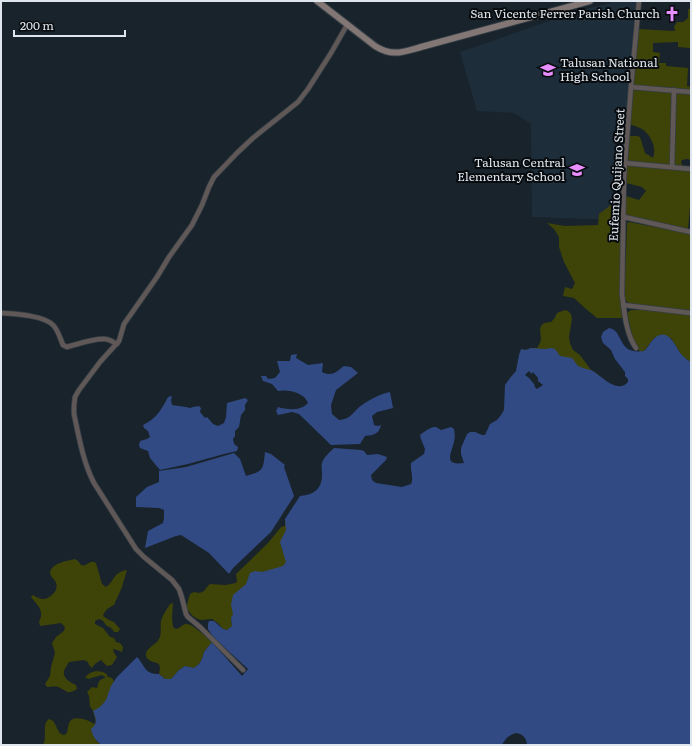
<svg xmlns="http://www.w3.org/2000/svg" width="692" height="746" viewBox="0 0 692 746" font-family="Literata,serif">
  <rect width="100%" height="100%" fill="#19232b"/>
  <polygon fill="#1e2d3a" points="618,1 636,1 629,89 620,220 532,217 531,124 514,113 477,111 460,52 578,11"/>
  <g fill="#3e4307">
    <polygon points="688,9 691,9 691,47 689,48 678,47 678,42 654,43 653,43 653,52 660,53 659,63 666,63 666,66 688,68 687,86 691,87 691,90 634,85 633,82 638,29 675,31 674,27 677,22 683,22 688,18"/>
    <path d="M632 88 672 92 671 165 627 161 628 136H637L640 137 645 153 653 158C657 148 651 135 642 129 638 127 633 125 629 124Z"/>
    <polygon points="676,92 691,93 691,160 687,159 682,160 681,162 683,167 674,166"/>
    <polygon points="629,165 689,171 691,173 690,206 688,229 687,229 626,216 626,196 639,200 646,191 642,187 626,183 627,166"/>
    <polygon points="611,205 623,208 620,297 622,318 597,318 586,309 574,298 563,296 565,287 572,289 575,283 564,262 559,247 559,237 554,229 547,223 565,226 598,225 599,214"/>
    <polygon points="629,222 691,234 691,311 630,304 627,302 624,298 627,225 627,223"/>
    <polygon points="565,310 568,311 571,314 572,319 569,337 570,343 573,350 580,355 591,370 599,375 599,386 571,361 524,349 526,350 531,348 537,348 540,343 541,339 540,329 541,326 544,323 551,322 554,319 557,313"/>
    <polygon points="631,310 659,310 691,315 691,362 682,356 671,338 655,337 644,351 640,352 633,339 627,313"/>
    <path d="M339 515 231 618 232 626 227 630 223 629 219 624 212 619C208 619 205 620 202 620 194 619 190 613 186 608L190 594 194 592C205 595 204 589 210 584L225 585 236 583 237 581 236 574 268 543 281 527 285 526V519Z"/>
    <path d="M75 559 78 561 81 565C82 565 84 566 85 565 90 563 91 560 96 563L102 584 106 587C116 580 112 573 127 570L122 587 114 605C108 608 105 610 103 616L109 620 114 622 120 629 118 632H114C111 626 109 628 106 625 103 621 104 621 99 619L95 621V624L103 628 110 637 114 638 116 642 120 643 123 647 122 652 117 650 113 649 114 653 117 657 112 665 107 666 101 660 95 664 92 668 89 665 88 662 84 660 69 662C68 664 65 668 64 671 62 678 71 683 76 685L77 689C66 696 67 690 58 687 55 686 50 687 47 687L45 684 50 676 51 667 55 653 52 643 56 637 64 631 65 627 61 623 40 626 39 622C45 611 38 606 31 597L33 595C36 597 40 599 44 599 51 598 59 590 56 583 55 579 50 577 50 572 52 563 67 561 75 559Z"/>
    <path d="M173 603 172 618 173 627 176 629C180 628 181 626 185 624 191 622 207 638 212 642L204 652 202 659 199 664 194 669 185 666 179 670 171 679H165L159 674 160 668 159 664C155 662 147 661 146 656 145 648 156 645 159 639 162 634 160 626 161 621 163 614 167 609 170 604Z"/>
    <path d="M96 671C102 672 106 671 108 677L112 678 114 681 96 741 102 745H43C48 736 41 725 49 719 58 721 55 733 64 735L67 733C68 729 68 723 71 720 77 716 88 720 94 724L96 722 93 711 90 706 89 696 87 692 92 687 97 688C99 682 98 680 105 678V677L102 675 88 679 85 677 90 673Z"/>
  </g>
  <g fill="#314a84">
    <path d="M609 328C625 331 616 355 644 351 649 347 651 340 656 337 669 328 675 346 681 354 684 357 687 360 691 362V745H527C527 737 519 730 511 735 507 737 504 741 502 745H102C96 741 93 737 91 729 98 724 96 718 93 711L100 707 106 700 111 686 117 677 137 657C146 667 144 674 159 674L165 679H171L179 670 185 666 194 668 199 664 202 659 204 652 212 642 242 676 248 669 213 637 208 629V624L209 621H214L223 629 227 630 232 626 231 618 233 614 231 605 233 595 246 584 250 573 255 571 262 572 283 566 286 562 280 542 286 530 285 519 300 496C315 495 323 488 322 472 322 469 321 466 322 463 324 457 329 453 334 448L361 450 364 451 367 455 378 454 387 457 386 460 371 475 372 480 376 483 402 487 411 484C414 478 410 470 411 463L424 454 425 449 421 439 420 435C422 433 432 426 435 427 437 427 439 429 441 430L451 427 454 429C455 434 455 437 454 442 451 454 443 466 464 463L461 454V448L467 434 470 432H475L482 435H485L490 424 497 420 501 415 504 410 505 385 510 378 516 371 519 355 521 349 526 350 531 348 544 349 551 348 555 349 560 356 572 358 578 366C582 368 587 369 591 370 601 375 617 395 628 382V379L625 376V372L615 359 611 350 603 343 601 337 603 332Z"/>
    <path d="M297 354 296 358 308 365 323 363 322 372C332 377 336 372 344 366L351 367 358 373 336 390 331 405 332 414 339 420C352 419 352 412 362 405 369 400 382 393 390 392L393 408 377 412 372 416 374 425 378 426 381 425C379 434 374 435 365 436L360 444 331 445 299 414 292 412 278 415 276 411 278 407C288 410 301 411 308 403 304 392 288 389 278 391L272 384 263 381 261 376H266L268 379 275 378 280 372 277 361H290L291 355Z"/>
    <path d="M172 396 171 400 172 405 186 407 190 408 193 407 199 406 201 408 200 412 205 418 207 417 213 424 218 426 224 423 226 417 227 403 245 398 248 400 245 405V410L241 415 239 427 235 431V436L233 439 234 444 238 447 237 451 224 454 188 464 160 470 150 458 148 451 140 448 139 445 140 441 147 439 150 437 148 431 144 428 143 425C156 419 162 409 168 397Z"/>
    <path d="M265 452 271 454 285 465 284 467 294 496 271 532 233 568 229 574 209 553 181 535 176 536 145 548 148 531 163 523 164 518V510L159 508 136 507V497L147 487 159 482V471L186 467 234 453 240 459 246 476C264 471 263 470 265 452Z"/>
  </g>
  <polygon fill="#19232b" points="529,371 532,374 533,372 538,378 538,381 543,385 537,389 534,386 535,386 534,384 529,378 525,375"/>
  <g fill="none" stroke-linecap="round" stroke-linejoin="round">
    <g stroke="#353e46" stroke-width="6">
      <g id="minor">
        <polyline points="631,87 691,92"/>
        <polyline points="625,163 691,169"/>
        <polyline points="672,167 674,90"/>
        <polyline points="624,217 691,232"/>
        <polyline points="623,305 691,313"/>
        <path d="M1 313C14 314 43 315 53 325 58 330 60 338 63 345L67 347C78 344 94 338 105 339 109 339 113 342 117 344"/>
        <path d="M636 348C626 335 624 310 622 294L624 176 631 87 639 1"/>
        <path d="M243 670 200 627 188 617 186 614 182 598 179 589 172 580 144 557 136 549 94 483C83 462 79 437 74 414V406L75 397 79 390 100 362 119 341 124 324 157 277 169 257 192 225 202 205 209 187 214 177 237 153 253 138 298 102 308 89 331 53 347 25"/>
      </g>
    </g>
    <g stroke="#353e46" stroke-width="8">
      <path id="secondary" d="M317 1 375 46C392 57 403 52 421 47L590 1"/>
    </g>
    <use href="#minor" stroke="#5f5857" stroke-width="4.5"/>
    <use href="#secondary" stroke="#827775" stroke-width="6"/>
  </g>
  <defs>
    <g id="church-bare" transform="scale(1.2)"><path d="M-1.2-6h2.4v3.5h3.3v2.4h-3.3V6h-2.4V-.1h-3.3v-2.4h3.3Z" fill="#e98efe" stroke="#080c0f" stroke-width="2.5" paint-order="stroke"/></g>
    <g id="school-bare" transform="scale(1.2)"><path d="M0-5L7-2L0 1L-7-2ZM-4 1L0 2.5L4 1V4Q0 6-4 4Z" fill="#e98efe" stroke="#080c0f" stroke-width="2.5" paint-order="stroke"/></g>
  </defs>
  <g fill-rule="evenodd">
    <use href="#church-bare" x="672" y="14"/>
    <use href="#school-bare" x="548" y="70"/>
    <use href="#school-bare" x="577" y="170"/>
  </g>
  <g text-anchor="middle" stroke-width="4" stroke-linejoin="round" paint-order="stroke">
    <g font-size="12" fill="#e0e6ed" stroke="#080c0f" text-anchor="end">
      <text x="660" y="18">San Vicente Ferrer Parish Church</text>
      <text x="560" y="67" text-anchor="start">Talusan National<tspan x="560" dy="14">High School</tspan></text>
      <text x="565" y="167">Talusan Central<tspan x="565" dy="14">Elementary School</tspan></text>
    </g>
    <g font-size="12" fill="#e0e6ed" stroke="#080c0f">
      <text transform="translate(617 175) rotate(-87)" y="4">Eufemio Quijano Street</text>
    </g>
  </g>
  <rect width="692" height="746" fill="none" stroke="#e0e6ed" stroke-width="4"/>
  <path d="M14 30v6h111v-6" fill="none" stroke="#e0e6ed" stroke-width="2"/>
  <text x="20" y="30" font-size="12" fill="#e0e6ed" stroke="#080c0f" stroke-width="3" paint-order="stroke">200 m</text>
</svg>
